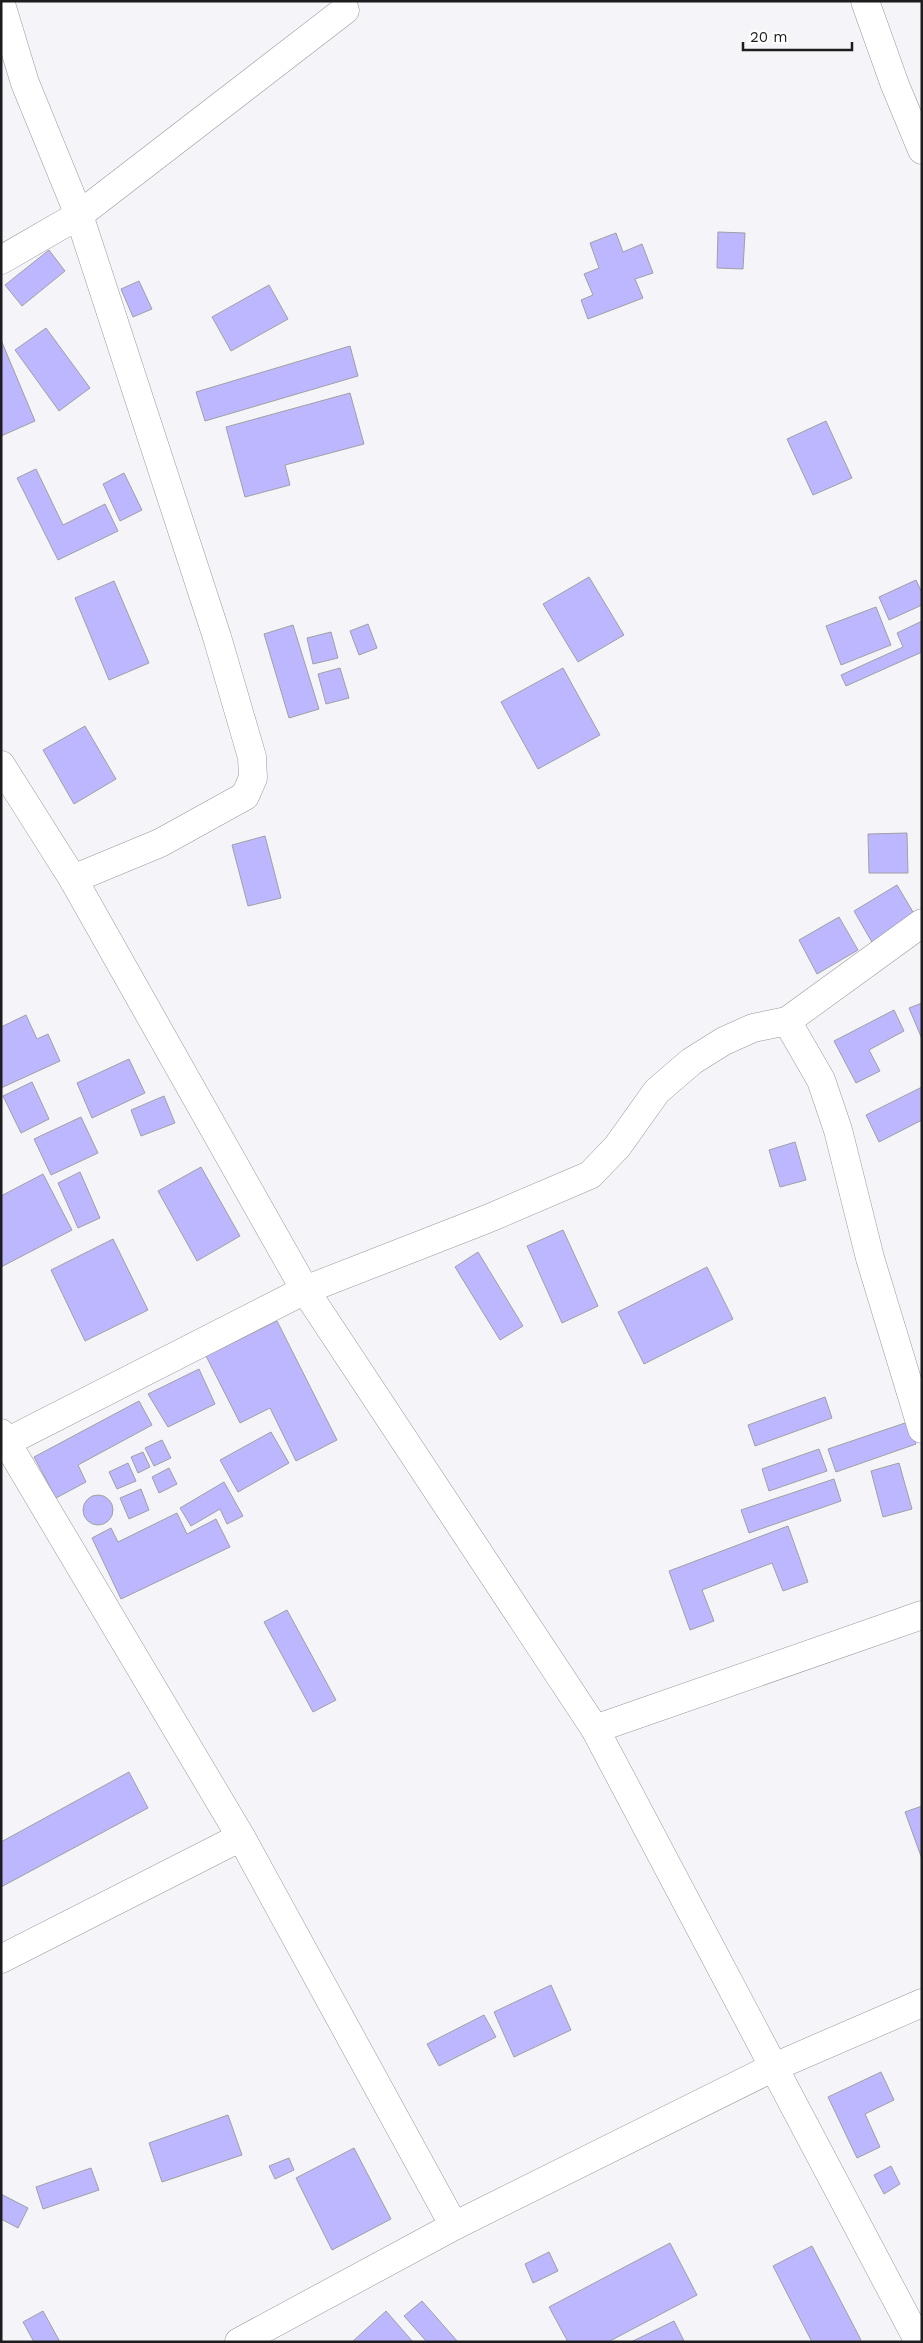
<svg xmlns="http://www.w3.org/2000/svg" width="923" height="2343" viewBox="0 0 923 2343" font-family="'Work Sans',sans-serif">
  <rect width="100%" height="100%" fill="#f4f4f9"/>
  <g fill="#bcb7fe" stroke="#a0a0a4">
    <polygon points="718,232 745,233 743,269 717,268"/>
    <polygon points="616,233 623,252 642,244 653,273 635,279 643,298 588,319 581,300 593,295 584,274 599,268 590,243"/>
    <polygon points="49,250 65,271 22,306 5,285"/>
    <polygon points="139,281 152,309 133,317 121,289"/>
    <polygon points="269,285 288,319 231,351 212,317"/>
    <polygon points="46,328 90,388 59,411 15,350"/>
    <polygon points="1,340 35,421 1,436"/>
    <polygon points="350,346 358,376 205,421 196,392"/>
    <polygon points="350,393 364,444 285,465 290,485 245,497 226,427"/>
    <polygon points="826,421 852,478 813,495 787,439"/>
    <polygon points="36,469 63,525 105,504 118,531 58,560 17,478"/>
    <polygon points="124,473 142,510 120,521 103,484"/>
    <polygon points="589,577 624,635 578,662 543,604"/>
    <polygon points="916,580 922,593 922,605 889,620 879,597"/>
    <polygon points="114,581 149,663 109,680 75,598"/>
    <polygon points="876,607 891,645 841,665 826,626"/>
    <polygon points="922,621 922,652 846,686 841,675 903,647 897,633"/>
    <polygon points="368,624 377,648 359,655 350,631"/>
    <polygon points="293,625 319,709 289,718 264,634"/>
    <polygon points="331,632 338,658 313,664 307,638"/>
    <polygon points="340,668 349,698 326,704 318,674"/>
    <polygon points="563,668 600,735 538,769 501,702"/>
    <polygon points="85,726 116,779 74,804 43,750"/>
    <polygon points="907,833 908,873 869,873 868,834"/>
    <polygon points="265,836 281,898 248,906 232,845"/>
    <polygon points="897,885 916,917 873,944 854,911"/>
    <polygon points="839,917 858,950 817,974 799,940"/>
    <polygon points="922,1003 922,1039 909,1008"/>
    <polygon points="894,1010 904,1031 869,1050 880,1071 856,1083 834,1041"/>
    <polygon points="26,1015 37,1039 48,1034 60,1061 1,1088 1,1027"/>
    <polygon points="129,1059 145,1093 92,1118 77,1083"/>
    <polygon points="32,1082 49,1119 21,1133 3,1096"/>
    <polygon points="922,1087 922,1120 879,1142 866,1115"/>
    <polygon points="164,1096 175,1123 141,1136 131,1110"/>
    <polygon points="81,1117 98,1153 51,1175 34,1139"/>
    <polygon points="795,1142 806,1180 780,1187 769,1150"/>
    <polygon points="201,1167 240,1236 197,1261 158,1191"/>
    <polygon points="80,1172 100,1218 78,1228 58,1183"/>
    <polygon points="43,1174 72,1230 1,1267 1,1196"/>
    <polygon points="563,1230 598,1306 562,1323 527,1246"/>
    <polygon points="113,1239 148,1310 85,1341 51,1270"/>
    <polygon points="478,1252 523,1326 500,1340 455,1267"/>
    <polygon points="707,1267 733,1319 644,1364 618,1312"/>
    <polygon points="277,1321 337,1440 296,1461 270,1408 240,1423 206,1356"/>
    <polygon points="199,1369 215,1404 168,1427 148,1394"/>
    <polygon points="825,1397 832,1418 755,1446 748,1425"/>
    <polygon points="139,1401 152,1425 78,1465 86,1482 56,1498 34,1457"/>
    <polygon points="908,1422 916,1444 836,1472 828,1449"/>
    <polygon points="271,1432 289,1463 238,1492 220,1460"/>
    <polygon points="162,1440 171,1458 154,1466 145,1448"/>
    <polygon points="819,1449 827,1471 769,1491 762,1469"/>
    <polygon points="143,1452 150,1467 138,1473 131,1457"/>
    <polygon points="128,1463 136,1481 117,1489 109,1472"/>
    <polygon points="899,1463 912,1509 883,1517 871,1471"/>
    <polygon points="169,1468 177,1484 159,1493 152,1477"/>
    <polygon points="834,1479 841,1501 749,1533 741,1510"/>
    <polygon points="224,1482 243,1516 227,1524 220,1509 191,1526 180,1508"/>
    <polygon points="141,1489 149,1510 129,1519 120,1498"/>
    <circle cx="98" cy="1510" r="15"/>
    <polygon points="177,1513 187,1534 216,1519 230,1547 121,1599 92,1538 111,1528 118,1542"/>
    <polygon points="788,1526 808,1582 783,1591 772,1563 702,1590 714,1621 690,1630 669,1571"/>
    <polygon points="287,1610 336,1700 313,1712 264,1622"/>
    <polygon points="129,1772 148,1808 1,1887 1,1842"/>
    <polygon points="922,1806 922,1859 905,1812"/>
    <polygon points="551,1985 571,2030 514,2057 494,2012"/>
    <polygon points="484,2015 496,2037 439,2066 427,2044"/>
    <polygon points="881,2072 894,2100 865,2114 880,2147 857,2158 828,2097"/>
    <polygon points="228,2115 242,2155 162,2182 149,2143"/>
    <polygon points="354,2148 391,2219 332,2250 296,2178"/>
    <polygon points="289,2158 294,2170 275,2179 269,2166"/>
    <polygon points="891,2166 900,2184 884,2194 874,2175"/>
    <polygon points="91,2168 99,2190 43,2209 36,2187"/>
    <polygon points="1,2194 28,2208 18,2228 1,2219"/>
    <polygon points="670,2243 697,2295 608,2342 568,2342 549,2307"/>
    <polygon points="812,2246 861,2340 859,2342 812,2342 773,2266"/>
    <polygon points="549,2252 558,2271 533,2283 525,2264"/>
    <polygon points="422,2301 458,2342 427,2342 404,2316"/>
    <polygon points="43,2311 60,2342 34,2342 23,2322"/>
    <polygon points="386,2311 413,2342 352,2342"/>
    <polygon points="674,2321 684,2341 631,2342"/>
  </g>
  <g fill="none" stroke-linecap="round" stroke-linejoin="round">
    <g stroke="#99999d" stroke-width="29">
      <g id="minor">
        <polyline points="865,1 895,85 922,150"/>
        <polyline points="1,4 25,83 79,215 217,637 252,757 253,778 245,796 160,843 73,879"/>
        <polyline points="1,260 79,215 345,10"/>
        <polyline points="1,765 73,879 305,1290 595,1729 919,2342"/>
        <polyline points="787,1021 821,1080 838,1130 870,1258 922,1429"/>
        <polyline points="1,1433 241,1837 454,2226"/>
        <polyline points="1,1445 305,1290 487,1219 590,1175 617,1147 657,1091 692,1061 724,1041 753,1028 787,1021 922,923"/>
        <polyline points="595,1729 922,1615"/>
        <polyline points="1,1959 241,1837"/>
        <polyline points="239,2342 454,2226 772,2068 922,2003"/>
      </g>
    </g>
    <use href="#minor" stroke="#fff" stroke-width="28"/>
  </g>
  <rect width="923" height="2343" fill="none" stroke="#1d1d1f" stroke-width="5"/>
  <path d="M743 42v8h109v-8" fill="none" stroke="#1d1d1f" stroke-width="2.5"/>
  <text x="750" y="42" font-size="15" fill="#1d1d1f" stroke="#ffffff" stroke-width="4" paint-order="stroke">20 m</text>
</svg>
